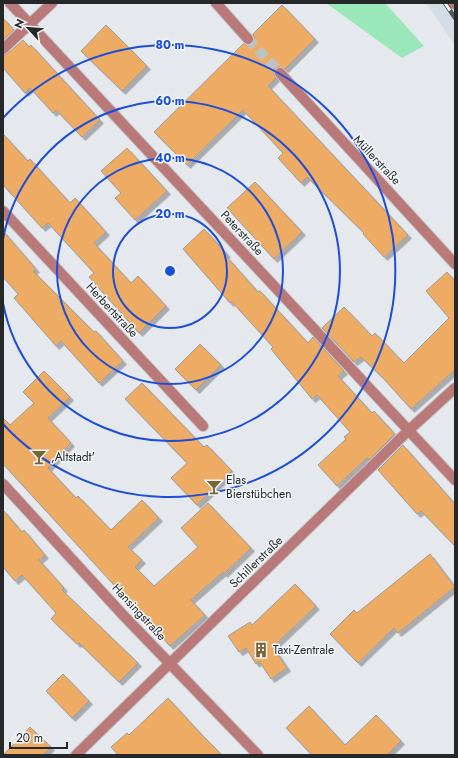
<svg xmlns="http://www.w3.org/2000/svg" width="458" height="758" viewBox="0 0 458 758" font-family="Jost,sans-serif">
  <defs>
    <filter id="shadow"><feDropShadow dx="3.5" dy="3.5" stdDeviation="0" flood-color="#0004"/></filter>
  </defs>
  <rect width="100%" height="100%" fill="#e5e8ec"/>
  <polygon fill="#d4dde6" points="426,3 455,3 455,45"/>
  <polygon fill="#9ae8b9" points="326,3 385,3 424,46 402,58"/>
  <g fill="#edab63" stroke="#a09c99" filter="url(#shadow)">
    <polygon points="282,5 315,39 285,69 279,67 275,69 274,74 276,78 268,86 408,235 384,257 363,234 364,233 307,177 301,183 278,158 283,153 243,110 187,165 154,132 243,44 249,45 253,44 254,38 253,34"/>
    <polygon points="3,18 14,30 3,40"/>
    <polygon points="106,25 147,66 122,91 81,51"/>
    <polygon points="23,40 29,47 31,45 100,120 82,137 56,110 53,113 30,88 25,93 3,68 3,55 7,54"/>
    <polygon points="3,134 28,161 30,159 70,203 75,198 106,232 94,243 131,283 138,276 166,306 139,333 89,277 94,273 48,223 42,228 3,185"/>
    <polygon points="127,148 167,191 135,220 115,198 121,193 101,171"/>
    <polygon points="255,182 302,232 274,259 227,208"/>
    <polygon points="204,229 227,254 225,255 258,292 260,291 308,343 313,337 344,371 338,376 372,413 374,411 394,433 394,435 369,460 367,458 337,486 318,465 346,439 344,437 350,432 317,395 312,399 271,349 273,347 232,302 230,303 183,249"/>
    <polygon points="3,231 36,269 33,271 94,332 96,331 123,361 99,383 61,341 56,346 14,298 18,294 3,277"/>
    <polygon points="447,272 455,281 455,370 411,409 383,378 361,357 354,362 322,328 344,307 372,336 375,333 404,363 449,318 426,291"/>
    <polygon points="200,344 221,365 196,390 175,369"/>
    <polygon points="44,371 70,397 48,418 71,443 48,468 76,498 78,496 111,530 142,500 159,518 128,547 142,560 135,567 154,586 198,547 181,528 208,503 251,548 224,574 223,572 191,600 205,615 170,646 3,464 3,418 10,425 34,403 23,392"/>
    <polygon points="142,383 204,447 207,445 232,471 197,505 171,478 187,463 125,399"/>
    <polygon points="403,445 455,504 455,546 421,511 417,514 378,470"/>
    <polygon points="3,510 22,532 24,530 45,555 39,560 64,588 62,590 138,663 119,682 79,643 77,644 51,619 56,613 22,575 15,581 3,567"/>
    <polygon points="430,554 455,587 398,633 394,628 358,663 330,634 354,610 357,613"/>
    <polygon points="295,584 316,606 273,647 287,668 271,679 259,661 256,664 246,648 239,652 228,636 250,622 252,625"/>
    <polygon points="63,674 89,701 72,718 46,691"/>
    <polygon points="168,698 201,734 222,755 118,755 111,747 127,733 129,735"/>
    <polygon points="309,706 345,745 376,715 401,741 387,755 312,755 286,728"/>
    <polygon points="30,727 51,747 43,755 3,755"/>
  </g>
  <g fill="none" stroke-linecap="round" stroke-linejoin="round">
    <polyline stroke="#bfc1c5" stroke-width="10" stroke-dasharray="10 5" stroke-linecap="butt" points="248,39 280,73"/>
    <g stroke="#c3c5c9" stroke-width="12">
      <g id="minor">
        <polyline points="10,3 455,480"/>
        <polyline points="216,3 248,39"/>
        <polyline points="452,3 455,4"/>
        <polyline points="3,49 52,3"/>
        <polyline points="280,73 455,264"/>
        <polyline points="3,211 203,426"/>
        <polyline points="3,484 123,615 258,755"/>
        <polyline points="76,755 409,430 455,388"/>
      </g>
    </g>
    <use href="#minor" stroke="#b97978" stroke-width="10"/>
    <g stroke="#565759" stroke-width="4.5">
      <polyline id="rail" points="445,3 455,18"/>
    </g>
    <use href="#rail" stroke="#f2f6f9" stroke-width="3" stroke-dasharray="9" stroke-linecap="butt"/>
  </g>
  <g fill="none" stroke="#1d4ed8" stroke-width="2">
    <circle cx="170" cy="271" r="57"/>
    <circle cx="170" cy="271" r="113"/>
    <path d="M3 239A170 170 0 1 1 3 303"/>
    <path d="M3 118A226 226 0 1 1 3 424"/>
  </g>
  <defs>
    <g id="bar-bare" transform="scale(1.2)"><path d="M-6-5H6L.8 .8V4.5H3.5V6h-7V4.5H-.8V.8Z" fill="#7c6535" stroke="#f2f6f9" stroke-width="2.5" paint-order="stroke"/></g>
    <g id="building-bare" transform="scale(1.2)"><path d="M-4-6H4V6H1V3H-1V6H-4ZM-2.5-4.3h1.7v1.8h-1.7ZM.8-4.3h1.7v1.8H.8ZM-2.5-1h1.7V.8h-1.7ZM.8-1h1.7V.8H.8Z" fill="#7c6535" stroke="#f2f6f9" stroke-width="2.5" paint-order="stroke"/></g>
  </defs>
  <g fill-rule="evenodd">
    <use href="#bar-bare" x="39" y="457"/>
    <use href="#bar-bare" x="214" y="487"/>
    <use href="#building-bare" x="261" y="650"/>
  </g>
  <g text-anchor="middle" stroke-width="3" stroke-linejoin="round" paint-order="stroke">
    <g font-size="12" fill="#262728" stroke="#f2f6f9">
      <text transform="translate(377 160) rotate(47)" y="4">Müllerstraße</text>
      <text transform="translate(242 233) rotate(47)" y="4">Peterstraße</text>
      <text transform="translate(112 310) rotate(47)" y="4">Herbertstraße</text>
      <text transform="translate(256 562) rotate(-44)" y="4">Schillerstraße</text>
      <text transform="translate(139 612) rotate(47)" y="4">Hansingstraße</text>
    </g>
    <g font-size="12" fill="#262728" stroke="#f2f6f9" text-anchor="start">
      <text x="51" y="461">,Altstadt'</text>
      <text x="226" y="484">Elas<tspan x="226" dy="14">Bierstübchen</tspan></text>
      <text x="273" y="654">Taxi-Zentrale</text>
    </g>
  </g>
  <circle cx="170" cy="271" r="6" fill="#1d4ed8" stroke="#f2f6f9" stroke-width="2"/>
  <g font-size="12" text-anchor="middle" font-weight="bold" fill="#1d4ed8" stroke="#f2f6f9" stroke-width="3" stroke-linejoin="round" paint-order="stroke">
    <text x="170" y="49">80 m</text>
    <text x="170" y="105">60 m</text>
    <text x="170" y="162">40 m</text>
    <text x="170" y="218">20 m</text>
  </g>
  <rect width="458" height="758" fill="none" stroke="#262728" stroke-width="8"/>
  <g transform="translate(28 28) rotate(296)" stroke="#f2f6f9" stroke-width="3" paint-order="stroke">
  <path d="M0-3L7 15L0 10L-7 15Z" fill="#262728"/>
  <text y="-6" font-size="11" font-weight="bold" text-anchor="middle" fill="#262728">N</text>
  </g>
  <path d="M10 742v6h57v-6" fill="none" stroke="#262728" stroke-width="2"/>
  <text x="16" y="742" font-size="12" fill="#262728" stroke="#f2f6f9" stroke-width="3" paint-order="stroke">20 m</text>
</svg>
